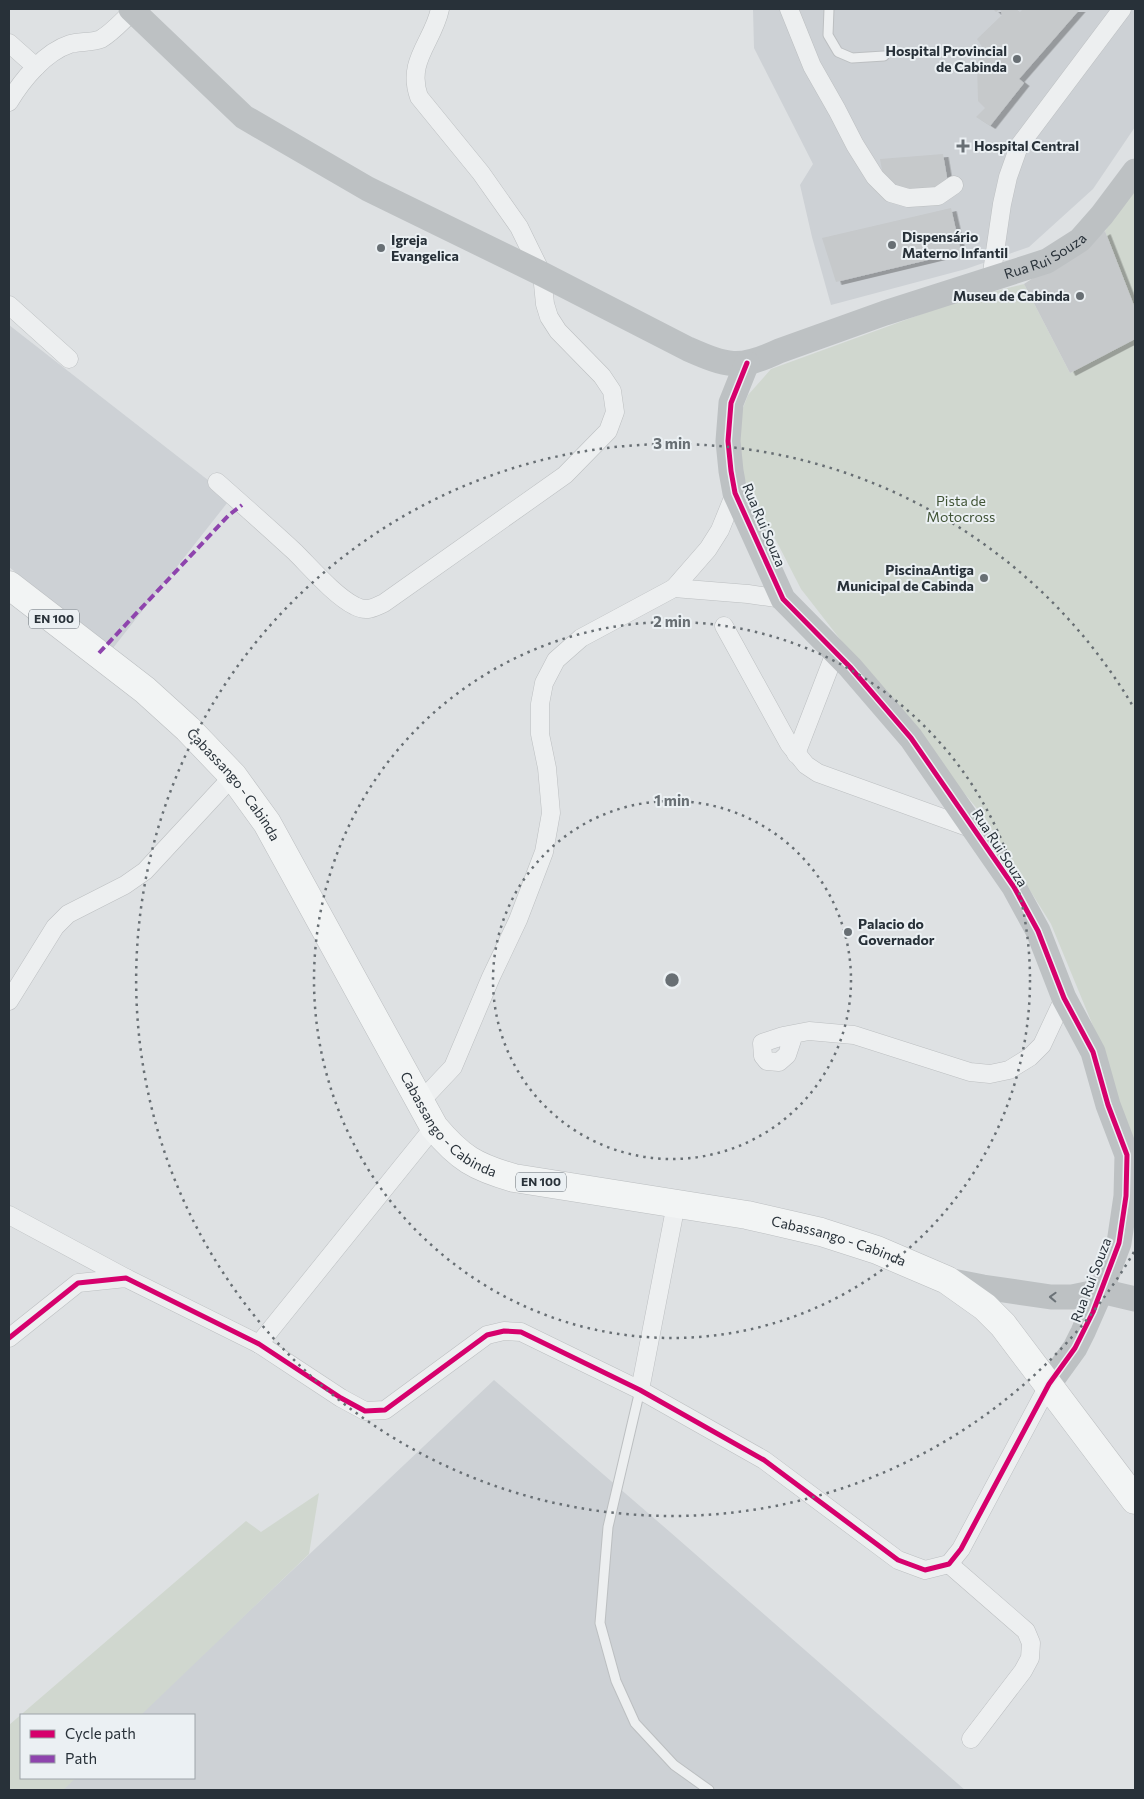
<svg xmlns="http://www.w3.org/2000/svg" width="1144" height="1799" viewBox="0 0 1144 1799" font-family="Commissioner,sans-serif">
  <defs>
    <filter id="shadow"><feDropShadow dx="5.5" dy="3" stdDeviation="0" flood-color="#0004"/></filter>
  </defs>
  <rect width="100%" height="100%" fill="#dee1e3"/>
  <g fill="#cdd1d5">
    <polygon points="753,9 1135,9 1135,127 1093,189 1029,247 966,269 831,305 812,237 800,185 813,164 754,48"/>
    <polygon points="9,325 231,498 113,648 9,567"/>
    <polygon points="494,1380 670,1532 965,1790 62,1790 75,1778 194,1778 194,1715 139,1715"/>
  </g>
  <g fill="#d0d7cf">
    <polygon points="1135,189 1135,310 1105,231"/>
    <polygon points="1024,284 1070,373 1135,339 1135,1151 1096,1033 1051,924 984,817 896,711 801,589 745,480 736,455 737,423 748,395 771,369 963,299"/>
    <polygon points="319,1493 309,1554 141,1715 21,1715 21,1778 76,1778 63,1790 9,1790 9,1725 246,1521 261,1532"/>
  </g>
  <g fill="#c6c9cb" filter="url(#shadow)">
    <polygon points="993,9 1016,9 1020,12 1023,9 1080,9 1019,79 1024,83 990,126 976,117 985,108 978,101 977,62 984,50 977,39 1002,15 1000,9 996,12"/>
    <polygon points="943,154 949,189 887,198 880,159"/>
    <polygon points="951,208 961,252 836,282 822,238"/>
    <polygon points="1105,231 1135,308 1135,339 1070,373 1024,284"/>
  </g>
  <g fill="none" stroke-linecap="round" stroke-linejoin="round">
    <g stroke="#bcbfc1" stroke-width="11">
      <g id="lane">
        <polyline points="829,9 828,35 838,52 852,58 884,56"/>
        <polyline points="640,1390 608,1527 600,1623 616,1681 635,1723 674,1765 709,1790"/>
      </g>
    </g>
    <g stroke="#bcbfc1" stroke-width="19">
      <g id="street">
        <polyline points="789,9 812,66 837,110 855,145 875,177 891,193 908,198 938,196 954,185"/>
        <polyline points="9,43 36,67"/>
        <path d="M9 102C22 80 45 52 70 44 80 41 91 43 101 39 113 32 123 20 133 11"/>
        <polyline points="991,279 1002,204 1008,177 1019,146 1122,9"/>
        <polyline points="9,305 69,359"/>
        <path d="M217 482C243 505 269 528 295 552 311 568 335 596 355 606 366 612 374 608 384 603L565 475 608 431 615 412 612 391 602 376 558 331 549 317 545 304 542 274 519 227 481 173 419 97C406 61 433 42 440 9"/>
        <polyline points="674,588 708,549 720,530 735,493"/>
        <polyline points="724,626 789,744 806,765 818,773 976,830"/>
        <polyline points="796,754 835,653"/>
        <polyline points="9,1001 55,927 68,914 125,885 145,871 233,776"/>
        <polyline points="794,1034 787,1055 779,1062 767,1061 763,1056 762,1043 783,1036 809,1031 854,1035 970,1072 990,1074 1009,1070 1030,1057 1042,1045 1064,998"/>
        <polyline points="421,1101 453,1067 491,977 518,920 544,852 551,813 547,768 540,734 540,704 544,683 556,660 581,638 674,588 748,594 783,599"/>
        <polyline points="9,1215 126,1278"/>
        <polyline points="9,1338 78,1283 126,1278 259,1344 341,1398 365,1411 385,1410 487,1335 504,1331 521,1332 640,1390 764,1460 898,1560 925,1570 949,1564 961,1549 1049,1384"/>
        <polyline points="259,1344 434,1127"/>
        <polyline points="640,1390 676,1204"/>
        <polyline points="949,1564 1026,1631 1031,1643 1030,1658 1023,1671 971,1739"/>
      </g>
    </g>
    <g stroke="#bbbec0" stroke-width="29">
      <g id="primary">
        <path id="s2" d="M9 585 145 690 188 729 233 776 267 823 434 1127C460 1158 475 1167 514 1178L747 1215 821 1232 877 1250 947 1280 985 1307 1003 1325 1135 1500"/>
      </g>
    </g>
    <use href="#lane" stroke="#edeff0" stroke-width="9"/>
    <use href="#street" stroke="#edeff0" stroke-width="18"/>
    <g stroke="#bdc1c3" stroke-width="25">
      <path id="s1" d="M131 9 244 117 368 189 542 274 688 349C727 366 739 370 779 351L885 313 1047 261 1080 240 1102 215 1135 171"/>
      <polyline points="747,363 731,403 728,441 731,471 735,493 783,599 850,667 911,738 1014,887 1038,931 1064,998 1093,1052 1108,1105 1127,1155 1126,1196 1119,1243 1101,1291 1083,1332 1075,1348 1049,1384"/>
      <polyline points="947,1280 983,1287 1051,1297 1072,1297 1101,1291 1135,1299"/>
    </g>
    <use href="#primary" stroke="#f2f4f4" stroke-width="28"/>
    <polyline stroke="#8e44ad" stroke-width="4" stroke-dasharray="8 4" stroke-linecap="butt" points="99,653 229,515 242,505"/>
    <g stroke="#ebf0f3" stroke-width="8">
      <polyline id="cycleway" points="9,1338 78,1283 126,1278 259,1344 341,1398 365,1411 385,1410 487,1335 504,1331 521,1332 640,1390 764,1460 898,1560 925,1570 949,1564 961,1549 1049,1384 1075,1348 1093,1312 1119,1243 1126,1196 1127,1155 1108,1105 1093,1052 1064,998 1038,931 1014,887 911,738 850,667 783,599 735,493 731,471 728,441 731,403 747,363"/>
    </g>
    <use href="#cycleway" stroke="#d6006c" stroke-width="5"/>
  </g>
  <defs><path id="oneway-chevron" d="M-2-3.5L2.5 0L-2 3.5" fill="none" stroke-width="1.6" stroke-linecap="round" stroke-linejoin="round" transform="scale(1.25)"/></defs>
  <use stroke="#6b7277" href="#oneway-chevron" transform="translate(1053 1297) rotate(-178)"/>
  <g fill="none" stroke="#686f74" stroke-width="2.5" stroke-dasharray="2.5 5">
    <circle cx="672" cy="980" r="179"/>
    <circle cx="672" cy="980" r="358"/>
    <path d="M1134 1252A536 536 0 1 1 1134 708"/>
  </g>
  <g fill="#686f74" stroke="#ebf0f3" stroke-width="2">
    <circle cx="1017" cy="59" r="5"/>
    <path d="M960.5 138.5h5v5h5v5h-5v5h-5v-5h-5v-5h5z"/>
    <circle cx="892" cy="245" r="5"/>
    <circle cx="381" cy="248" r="5"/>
    <circle cx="1080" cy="296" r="5"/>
    <circle cx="984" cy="578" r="5"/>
    <circle cx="848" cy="932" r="5"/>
  </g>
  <g text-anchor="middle" stroke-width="4" stroke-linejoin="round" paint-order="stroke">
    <g fill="#ebf0f3" stroke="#626a71" stroke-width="1">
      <rect x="29" y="609.5" width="50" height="19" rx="4"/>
      <rect x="516" y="1172.5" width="50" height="19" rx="4"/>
    </g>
    <g font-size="12" font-weight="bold" fill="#283139">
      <text x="54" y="623">EN 100</text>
      <text x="541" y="1186">EN 100</text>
    </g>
    <g font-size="14" font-weight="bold" fill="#283139" stroke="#ebf0f3" text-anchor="start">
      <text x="1007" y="56" text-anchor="end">Hospital Provincial<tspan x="1007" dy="16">de Cabinda</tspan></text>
      <text x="974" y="151">Hospital Central</text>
      <text x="902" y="242">Dispensário<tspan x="902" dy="16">Materno Infantil</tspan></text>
      <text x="391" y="245">Igreja<tspan x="391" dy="16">Evangelica</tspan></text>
      <text x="1070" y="301" text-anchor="end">Museu de Cabinda</text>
      <text x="974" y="575" text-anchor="end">PiscinaAntiga<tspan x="974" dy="16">Municipal de Cabinda</tspan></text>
      <text x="858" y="929">Palacio do<tspan x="858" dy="16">Governador</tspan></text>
    </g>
    <g font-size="14" fill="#283139" stroke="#ebf0f3">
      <text dy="5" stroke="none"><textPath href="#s1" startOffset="1036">Rua Rui Souza</textPath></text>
      <text transform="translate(764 525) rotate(67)" y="5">Rua Rui Souza</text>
      <text dy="5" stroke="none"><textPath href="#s2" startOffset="302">Cabassango - Cabinda</textPath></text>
      <text transform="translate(1000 848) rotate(57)" y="5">Rua Rui Souza</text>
      <text dy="5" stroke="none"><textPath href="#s2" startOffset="708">Cabassango - Cabinda</textPath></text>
      <text dy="5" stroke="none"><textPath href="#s2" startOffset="1128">Cabassango - Cabinda</textPath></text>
      <text transform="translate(1091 1280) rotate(-69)" y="5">Rua Rui Souza</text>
    </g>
    <g font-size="14" fill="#415436" stroke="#ebf0f3">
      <text x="961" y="506">Pista de<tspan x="961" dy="16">Motocross</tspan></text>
    </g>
  </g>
  <circle cx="672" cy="980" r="8" fill="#686f74" stroke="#ebf0f3" stroke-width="2.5"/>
  <g font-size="15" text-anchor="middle" font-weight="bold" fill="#686f74" stroke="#ebf0f3" stroke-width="4" stroke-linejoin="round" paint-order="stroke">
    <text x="672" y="449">3 min</text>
    <text x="672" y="627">2 min</text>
    <text x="672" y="806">1 min</text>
  </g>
  <rect width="1144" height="1799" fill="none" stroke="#283139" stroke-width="20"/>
  <rect x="20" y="1714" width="175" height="65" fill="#ebf0f3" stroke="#9da4a9"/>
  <rect x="30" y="1730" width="25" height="8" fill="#d6006c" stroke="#9da4a9"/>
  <text x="65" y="1739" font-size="15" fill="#283139">Cycle path</text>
  <rect x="30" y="1755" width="25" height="8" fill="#8e44ad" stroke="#9da4a9"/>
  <text x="65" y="1764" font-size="15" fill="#283139">Path</text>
</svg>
